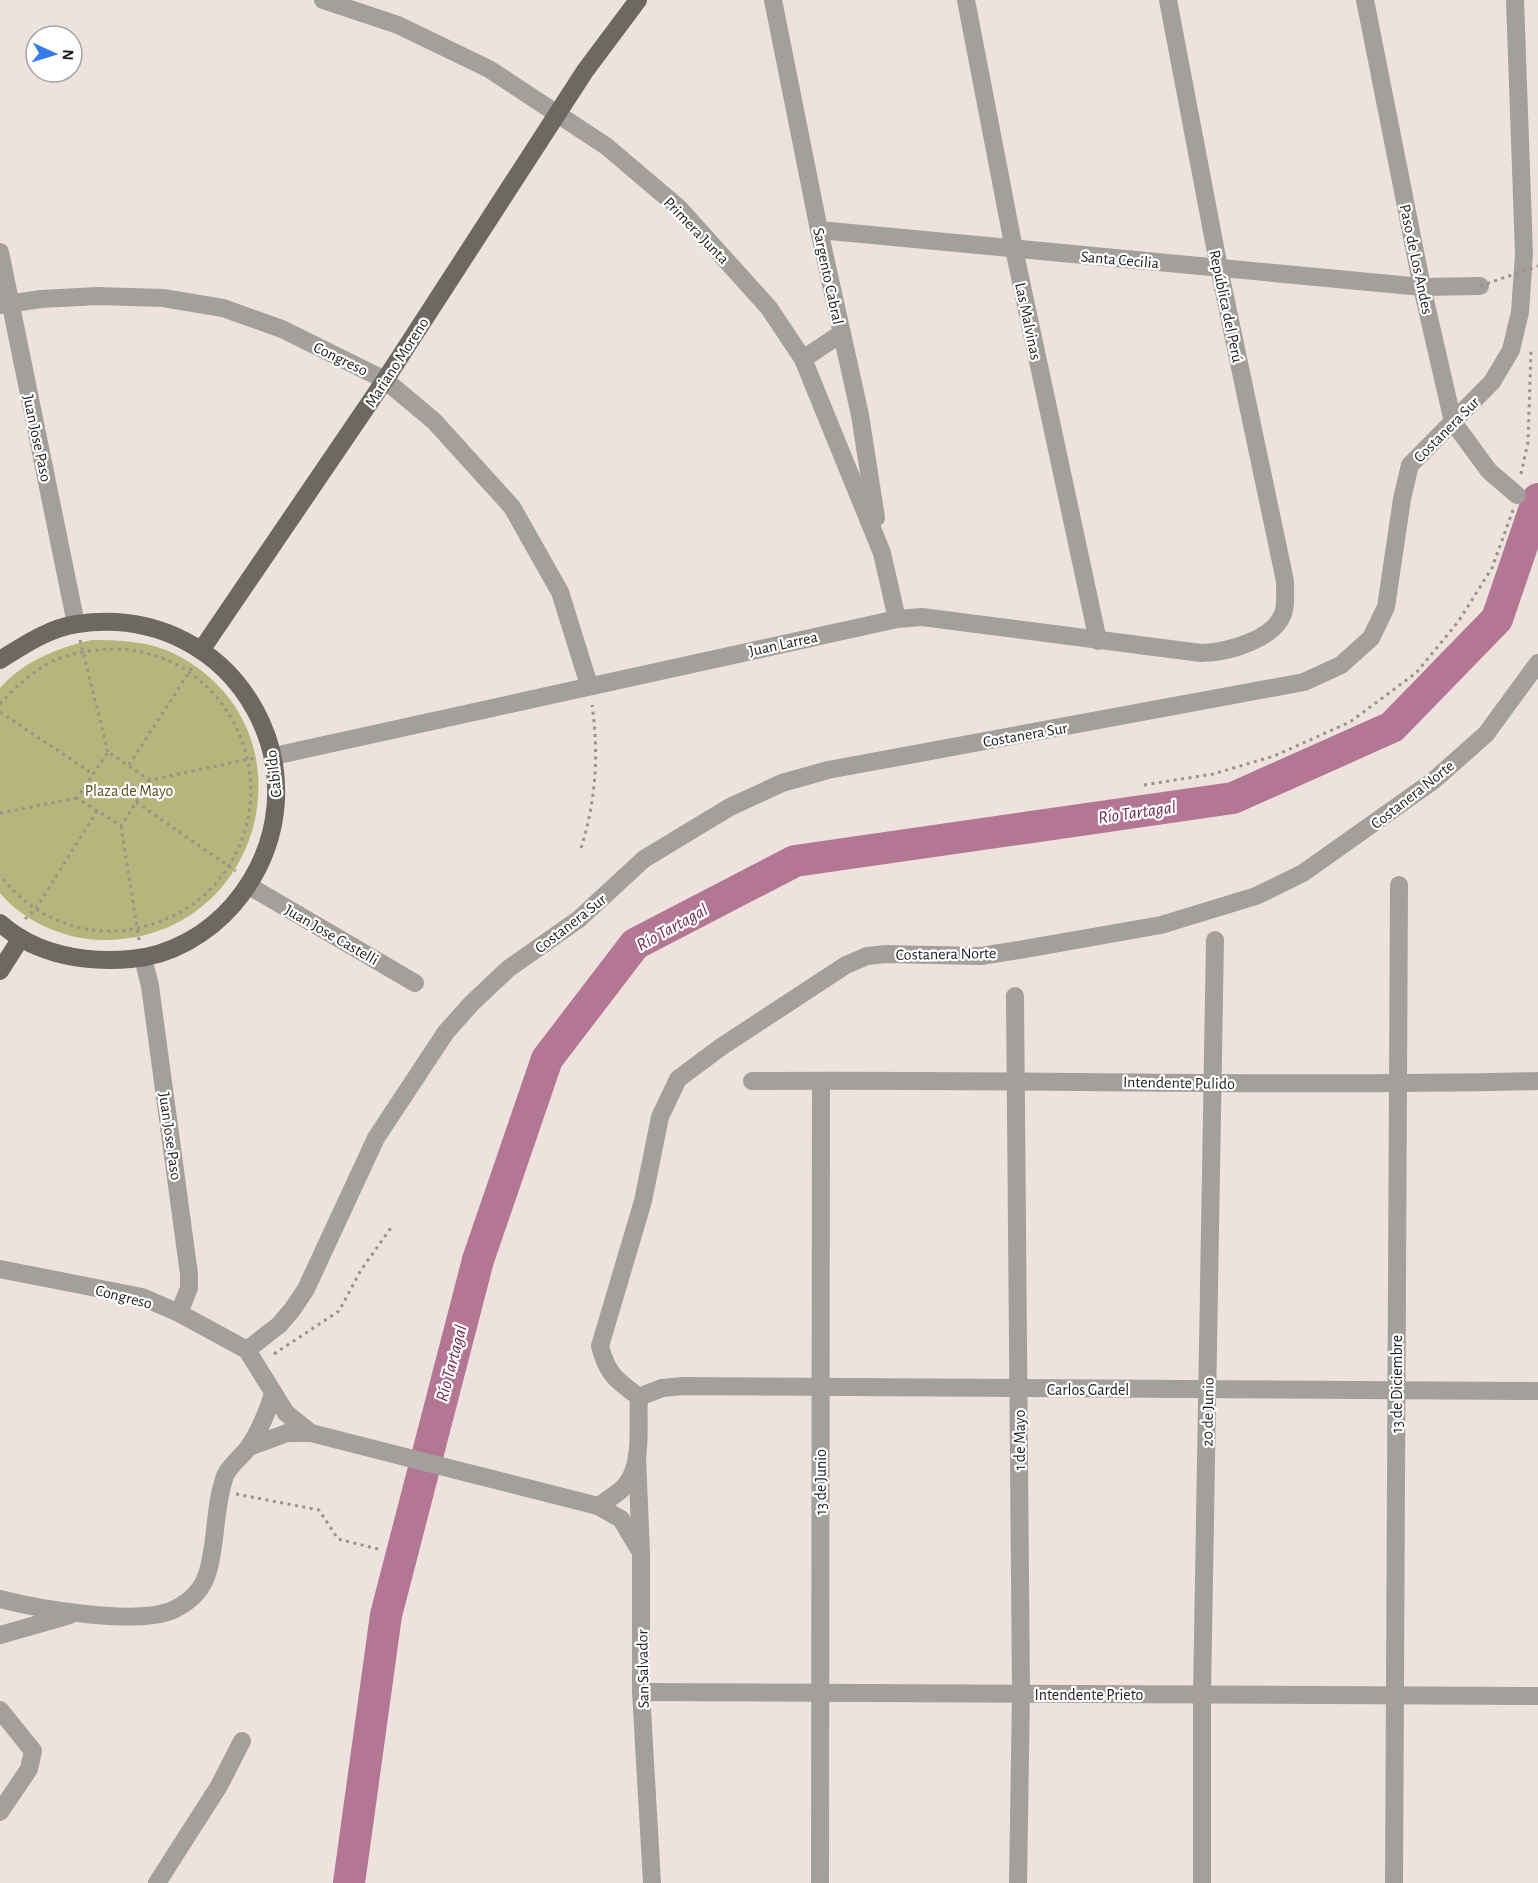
<svg xmlns="http://www.w3.org/2000/svg" width="1538" height="1883" viewBox="0 0 1538 1883" font-family="'Alegreya Sans',sans-serif">
  <rect width="100%" height="100%" fill="#ede2dc"/>
  <path fill="#b7b57b" d="M91 640C119 640 149 641 175 654 320 728 264 943 100 940 64 939 23 921 0 893V688C25 660 56 649 91 640Z"/>
  <g fill="none" stroke-linecap="round" stroke-linejoin="round">
    <polyline stroke="#b37695" stroke-width="32" points="349,1883 386,1615 478,1260 547,1059 635,944 795,861 1233,798 1392,727 1497,619 1538,499"/>
    <g stroke="#9a928d" stroke-width="3" stroke-dasharray="3 4.5" stroke-linecap="butt">
      <polyline points="1521,474 1528,442 1531,350"/>
      <polyline points="80,640 108,752"/>
      <path d="M0 704C16 687 31 672 53 661 70 653 91 650 110 649 223 647 288 775 228 867 204 904 169 923 127 930 79 937 28 914 0 875"/>
      <polyline points="0,712 93,774"/>
      <polyline points="129,765 193,666"/>
      <polyline points="150,780 121,826 77,798 108,752 150,780 254,758"/>
      <polyline points="1144,785 1213,774 1274,756 1350,722 1416,673 1458,622 1492,568 1513,510"/>
      <polyline points="136,802 236,871"/>
      <polyline points="0,813 77,798"/>
      <polyline points="121,826 139,940"/>
      <path d="M581 848C596 801 599 753 592 705"/>
      <polyline points="25,919 35,910 97,811"/>
      <polyline points="274,1354 339,1311 361,1270 393,1225"/>
      <polyline points="236,1494 319,1510 338,1539 378,1549"/>
    </g>
    <g stroke="#a3a09c" stroke-width="18">
      <polyline points="323,0 398,25 489,69 606,146 678,207 769,308 803,359 882,553 897,619"/>
      <polyline points="773,0 819,230 860,415 876,518"/>
      <polyline points="966,0 1014,249 1098,641"/>
      <polyline points="1365,0 1422,287 1453,422 1489,471 1517,495"/>
      <polyline points="819,230 1422,287 1480,286"/>
      <polyline points="0,252 76,624"/>
      <polyline points="0,305 41,299 98,296 163,298 223,308 282,329 385,380 434,421 512,507 560,592 589,685"/>
      <polyline points="803,359 842,333"/>
      <path d="M274 756 897 619 922 617 1201 653C1226 653 1278 639 1284 610 1286 601 1285 590 1285 581L1219 268 1168 0"/>
      <polyline points="249,886 415,983"/>
      <polyline points="143,958 150,986 189,1274 189,1288 179,1313"/>
      <polyline points="1015,996 1021,1693 1018,1883"/>
      <path d="M752 1081C1014 1079 1276 1087 1538 1081"/>
      <polyline points="0,1269 142,1297 179,1313 247,1350 286,1413 311,1433"/>
      <polyline points="247,1350 279,1325 292,1310 306,1289 376,1138 446,1032 472,1003 508,969 579,919 644,859 730,807 782,783 828,770 1304,682 1341,665 1371,638 1386,607 1402,499 1410,465 1492,382 1511,350 1520,312 1524,254 1515,0"/>
      <path d="M639 1397C616 1380 607 1374 600 1346L643 1201 660 1117 678 1079 721 1047 846 965 867 956 886 954 981 956 1019 950 1161 925 1256 896 1303 873 1433 781 1486 734 1538 663"/>
      <polyline points="639,1397 662,1388 683,1386 1538,1391"/>
      <polyline points="249,1447 287,1433 311,1433 598,1506 621,1519 639,1549"/>
      <polyline points="637,1456 641,1553 641,1692 652,1883"/>
      <path d="M598 1506C607 1500 618 1494 625 1486 644 1464 637 1425 639 1397"/>
      <path d="M0 1599C38 1609 137 1626 173 1610 190 1602 203 1590 208 1571 217 1540 214 1507 225 1476 229 1466 241 1457 248 1448 260 1431 267 1413 273 1394"/>
      <polyline points="0,1635 70,1615"/>
      <polyline points="641,1692 1538,1696"/>
      <polyline points="0,1710 33,1751 29,1769 0,1812"/>
      <polyline points="157,1883 219,1786 242,1741"/>
      <polyline points="820,1883 821,1081"/>
      <polyline points="1202,1883 1202,1694 1215,940"/>
      <polyline points="1394,1883 1399,885"/>
    </g>
    <g stroke="#6d6861" stroke-width="18">
      <polyline points="202,649 385,380 585,71 638,0"/>
      <path d="M0 660C24 645 49 628 77 624 238 600 338 782 233 905 208 934 170 956 131 959 85 963 36 955 0 923"/>
      <polyline points="0,971 21,938"/>
    </g>
    <polyline stroke="#9a928d" stroke-width="3" stroke-dasharray="3 4.5" stroke-linecap="butt" points="1480,286 1538,266"/>
  </g>
  <g text-anchor="middle" stroke-width="4.5" stroke-linejoin="round" paint-order="stroke">
    <g font-size="16" fill="#211d1b" stroke="#fff">
      <text transform="translate(697 230) rotate(46)" y="6">Primera Junta</text>
      <text transform="translate(1120 259) rotate(5)" y="6">Santa Cecilia</text>
      <text transform="translate(1417 259) rotate(78)" y="6">Paso de Los Andes</text>
      <text transform="translate(829 276) rotate(78)" y="6">Sargento Cabral</text>
      <text transform="translate(1227 306) rotate(78)" y="6">República del Perú</text>
      <text transform="translate(1029 321) rotate(78)" y="6">Las Malvinas</text>
      <text transform="translate(341 358) rotate(26)" y="6">Congreso</text>
      <text transform="translate(396 362) rotate(-57)" y="6">Mariano Moreno</text>
      <text transform="translate(1446 429) rotate(-45)" y="6">Costanera Sur</text>
      <text transform="translate(38 438) rotate(78)" y="6">Juan Jose Paso</text>
      <text transform="translate(783 643) rotate(-12)" y="6">Juan Larrea</text>
      <text transform="translate(1025 734) rotate(-10)" y="6">Costanera Sur</text>
      <text transform="translate(273 774) rotate(-97)" y="6">Cabildo</text>
      <text transform="translate(1412 794) rotate(-38)" y="6">Costanera Norte</text>
      <text transform="translate(570 923) rotate(-38)" y="6">Costanera Sur</text>
      <text transform="translate(332 934) rotate(30)" y="6">Juan Jose Castelli</text>
      <text transform="translate(946 953) rotate(-1)" y="6">Costanera Norte</text>
      <text transform="translate(1179 1082) rotate(1)" y="6">Intendente Pulido</text>
      <text transform="translate(171 1136) rotate(82)" y="6">Juan Jose Paso</text>
      <text transform="translate(124 1296) rotate(14)" y="6">Congreso</text>
      <text transform="translate(1396 1384) rotate(-90)" y="6">13 de Diciembre</text>
      <text x="1088" y="1395">Carlos Gardel</text>
      <text transform="translate(1207 1412) rotate(-89)" y="6">20 de Junio</text>
      <text transform="translate(1019 1440) rotate(-90)" y="6">1 de Mayo</text>
      <text transform="translate(820 1482) rotate(-90)" y="6">13 de Junio</text>
      <text transform="translate(642 1669) rotate(-91)" y="6">San Salvador</text>
      <text x="1089" y="1700">Intendente Prieto</text>
    </g>
    <g font-size="16" fill="#514e1c" stroke="#fff">
      <text x="129" y="796">Plaza de Mayo</text>
    </g>
    <g font-size="18" font-style="italic" fill="#712651" stroke="#fff">
      <text transform="translate(1137 812) rotate(-8)" y="6">Río Tartagal</text>
      <text transform="translate(672 927) rotate(-29)" y="6">Río Tartagal</text>
      <text transform="translate(451 1363) rotate(-75)" y="6">Río Tartagal</text>
    </g>
  </g>
  <g transform="translate(54 54) rotate(94)"><circle r="28" fill="#ffffff" stroke="#a6a5a4" stroke-width="1.5"/>
  <path d="M0-4.5L10 22L0 15L-10 22Z" fill="#377be9"/>
  <text y="-9" font-size="16" font-weight="bold" text-anchor="middle" fill="#211d1b">N</text>
  </g>
</svg>
